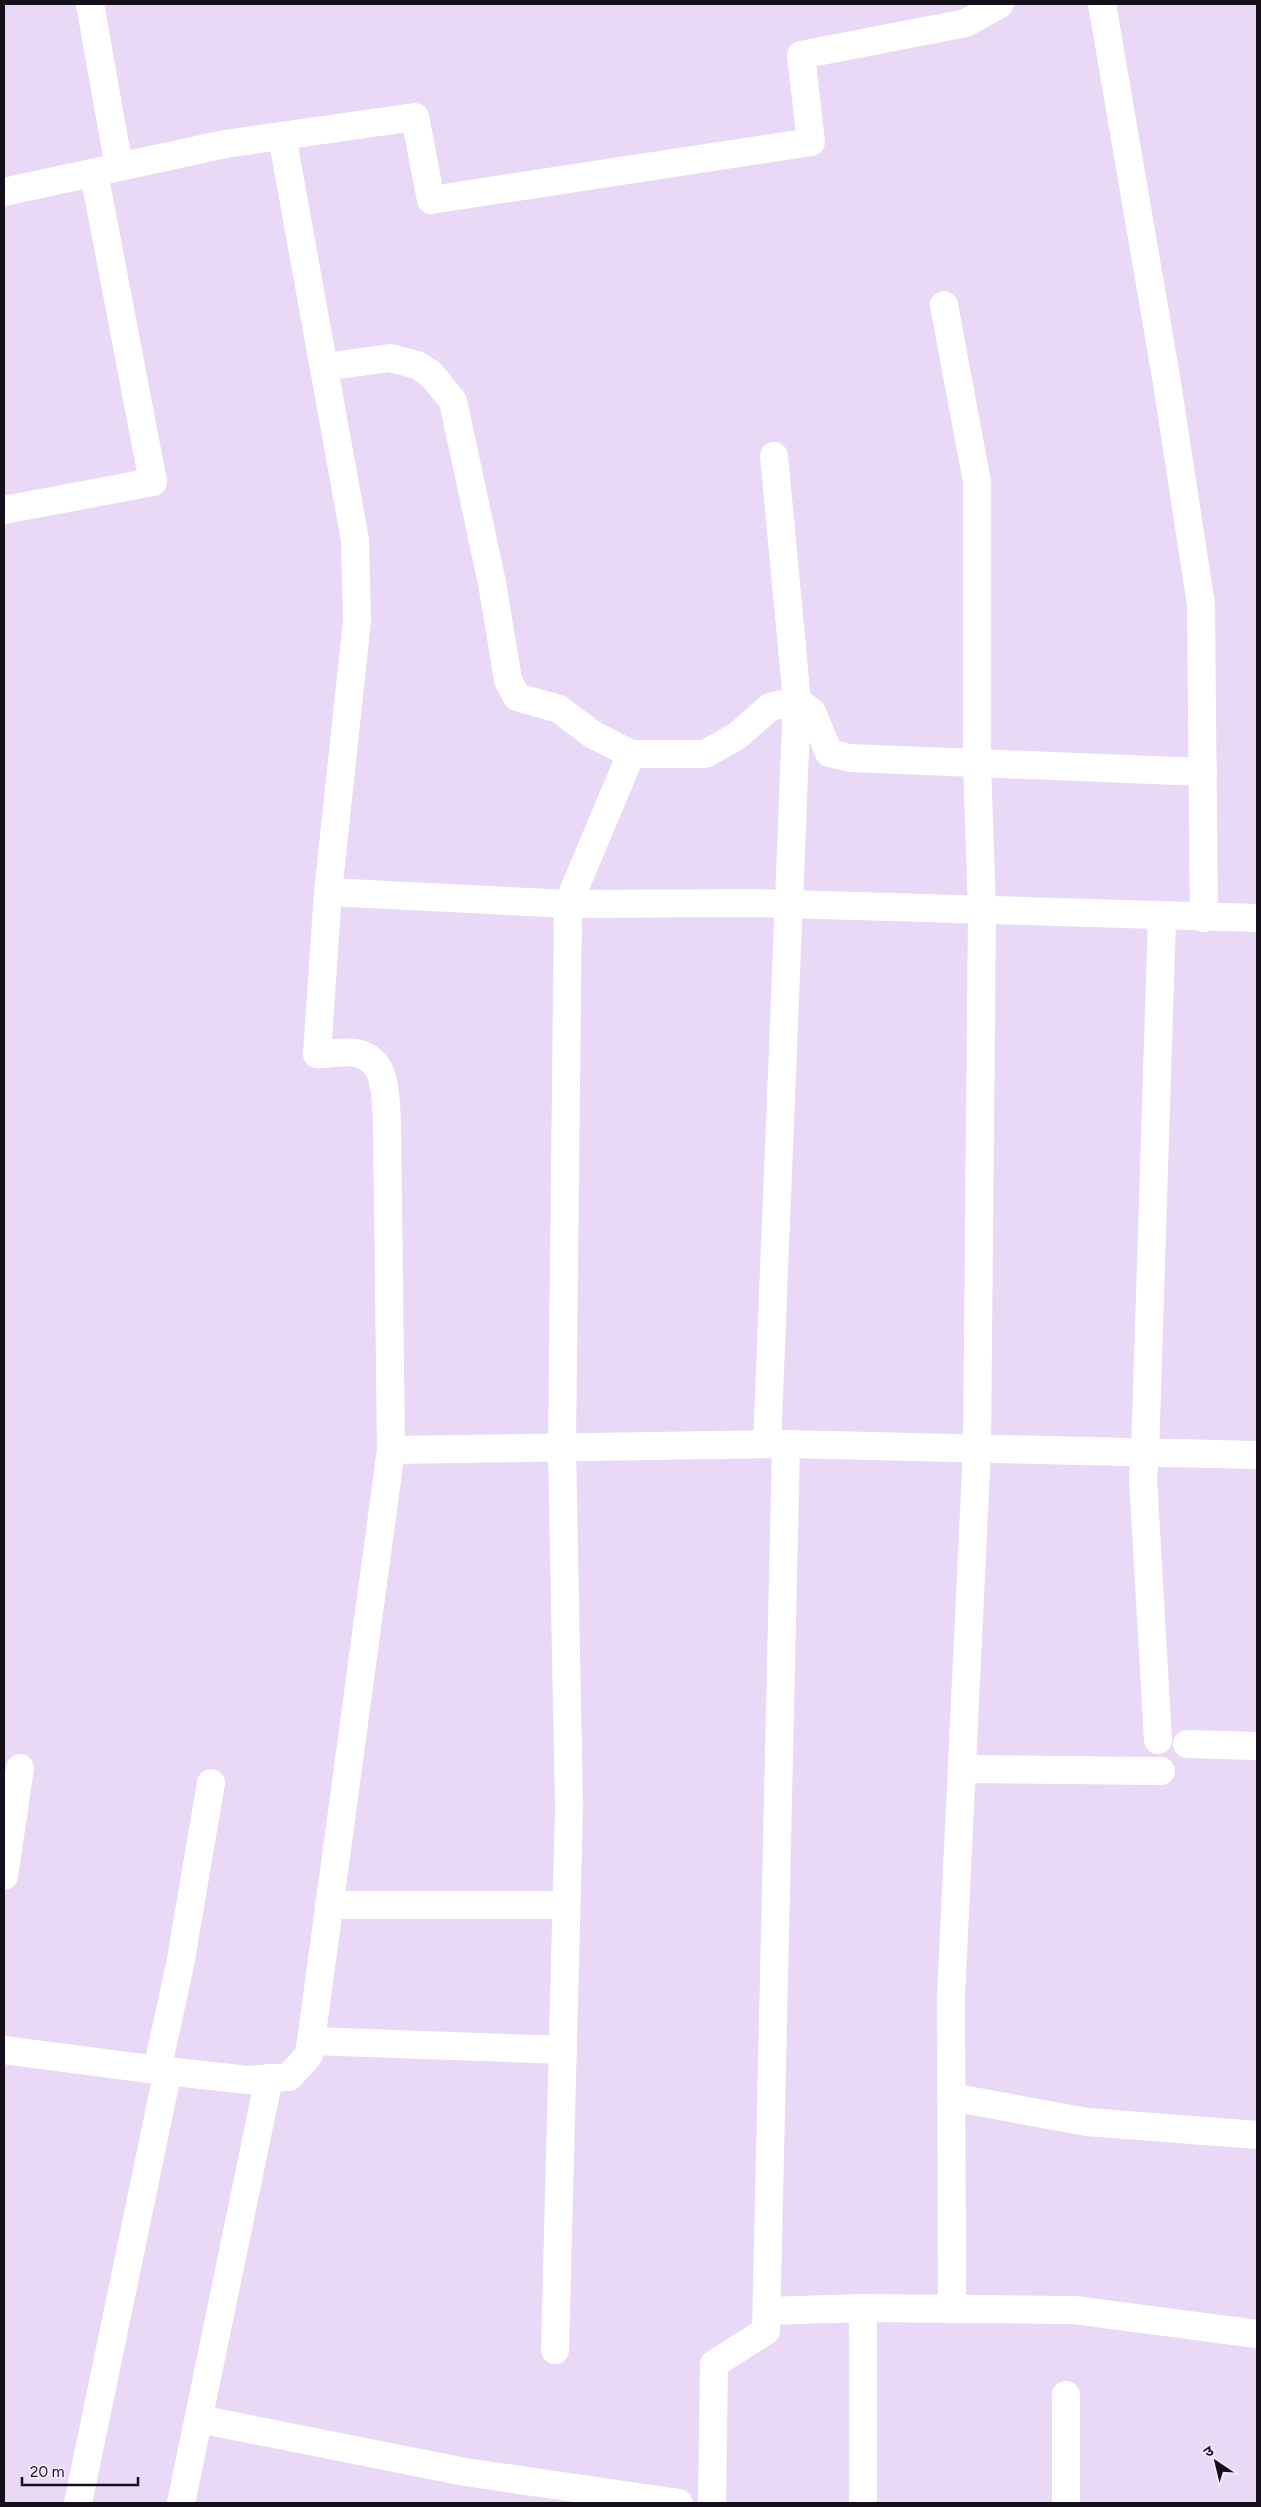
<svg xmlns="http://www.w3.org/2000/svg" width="1261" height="2507" viewBox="0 0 1261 2507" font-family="Figtree,'Noto Sans Devanagari',sans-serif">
  <rect width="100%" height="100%" fill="#e9d8f6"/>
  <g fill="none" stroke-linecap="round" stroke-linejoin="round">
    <g stroke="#fff" stroke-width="28">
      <polyline points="90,4 119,167"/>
      <polyline points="1102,4 1167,383 1201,605 1204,918"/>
      <polyline points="4,192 225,144 415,117 431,200 811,142 801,55 966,23 1000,4"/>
      <polyline points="944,305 977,482 977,763 982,910 977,1449 951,1996 952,2309"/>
      <polyline points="324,367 390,358 417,365 431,374 453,401 492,583 508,680 517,697 559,709 592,734 631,754 705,754 737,736 770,707 797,701 812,712 829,753 850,758 1203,772"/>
      <polyline points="4,510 153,482 94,173"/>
      <polyline points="328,892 568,904 757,903 1257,918"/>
      <polyline points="767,1444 797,701 774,456"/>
      <polyline points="391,1450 786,1444 1257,1455"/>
      <polyline points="1158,1740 1143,1479 1145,1453 1162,917"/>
      <polyline points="1187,1744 1257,1746"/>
      <polyline points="962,1769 1161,1771"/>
      <polyline points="4,1876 20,1768"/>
      <polyline points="329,1905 566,1905"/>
      <polyline points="311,2041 563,2050"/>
      <path d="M4 2050 157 2070 248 2080 289 2077 309 2055 311 2041 391 1450 387 1121C385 1097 388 1059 356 1053 344 1051 329 1054 317 1054L328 892 357 621 355 540 282 136"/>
      <polyline points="157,2070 180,1965 211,1783"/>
      <polyline points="951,2097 1087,2122 1257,2135"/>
      <polyline points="863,2308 863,2503"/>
      <polyline points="767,2311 863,2308 1074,2310 1257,2334"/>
      <polyline points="555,2350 569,1807 562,1447 568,904 631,754"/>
      <polyline points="199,2419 465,2472 679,2503"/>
      <polyline points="78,2503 168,2070"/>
      <polyline points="181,2503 269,2078"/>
      <polyline points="712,2503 714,2364 766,2331 786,1444"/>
      <polyline points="1066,2503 1066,2395"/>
    </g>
  </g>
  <rect width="1261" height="2507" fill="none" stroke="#150f19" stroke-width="10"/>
  <g transform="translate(1216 2462) rotate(325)" stroke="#f4e6ff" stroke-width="4" paint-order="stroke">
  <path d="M0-4L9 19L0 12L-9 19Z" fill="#150f19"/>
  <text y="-8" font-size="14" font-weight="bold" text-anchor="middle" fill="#150f19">उ</text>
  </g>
  <path d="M22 2477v8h116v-8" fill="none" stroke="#150f19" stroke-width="2.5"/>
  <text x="30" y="2477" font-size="15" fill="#150f19" stroke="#f4e6ff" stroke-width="4" paint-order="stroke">20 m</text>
</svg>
